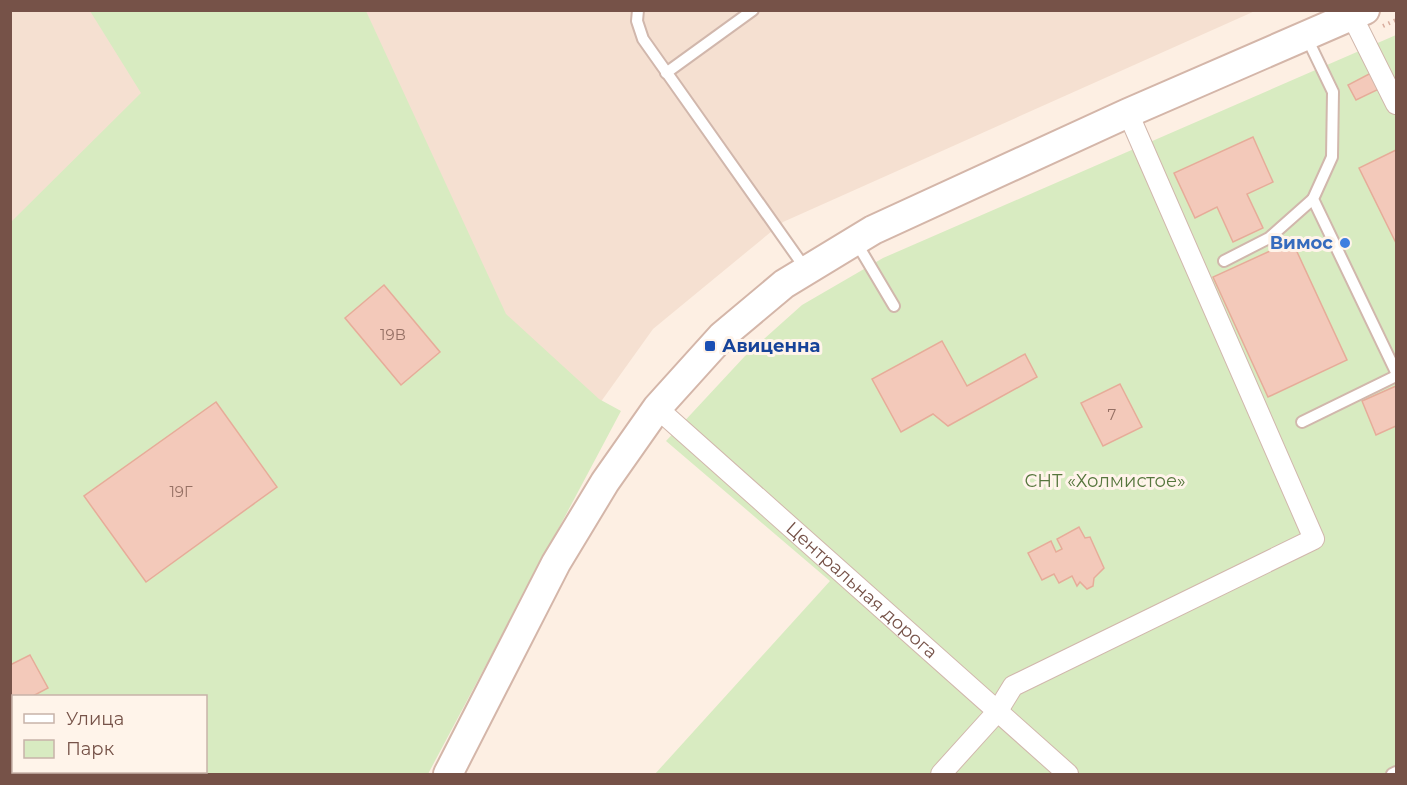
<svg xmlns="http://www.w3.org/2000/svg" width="1407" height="785" viewBox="0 0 1407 785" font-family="Montserrat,sans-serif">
  <rect width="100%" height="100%" fill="#fdefe3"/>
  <path fill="#f5e0d1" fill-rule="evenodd" d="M10 11H1255L783 222 653 329 537 491 391 774H11ZM14 696H206V772H14Z"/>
  <g fill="#d8ebc1" fill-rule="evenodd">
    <path d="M90 11H366L506 314 599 399 621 411 428 774H11V222L141 93ZM14 696H206V772H14Z"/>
    <polygon points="1396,35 1396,774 655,774 830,581 666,441 745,356 802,305 883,258"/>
  </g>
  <g fill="#f3c9ba" stroke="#e6ac99" stroke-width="1.5">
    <polygon points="1371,73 1379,89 1356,100 1348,85"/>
    <polygon points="1253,137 1273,182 1247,194 1263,228 1233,242 1217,207 1195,218 1174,173"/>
    <polygon points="1396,150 1396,243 1359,168"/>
    <polygon points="1292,241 1347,360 1268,397 1213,277"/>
    <polygon points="384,285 440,352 401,385 345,318"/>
    <polygon points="942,341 967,386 1025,354 1037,377 948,426 933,414 901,432 872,379"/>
    <polygon points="1120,384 1142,427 1103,446 1081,403"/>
    <polygon points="1396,386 1396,426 1376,435 1362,401"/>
    <polygon points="216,402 277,487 146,582 84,496"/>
    <polygon points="1079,527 1085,538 1090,537 1104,568 1094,578 1093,586 1087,589 1080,582 1077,586 1072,576 1059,583 1054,574 1042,580 1028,553 1051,541 1056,552 1062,549 1057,539"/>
    <polygon points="30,655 48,688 33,696 14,696 12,708 10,665"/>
  </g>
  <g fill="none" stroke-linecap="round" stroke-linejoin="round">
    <g stroke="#d1b7ac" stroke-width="14">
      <g id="lane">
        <polyline points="638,10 637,21 643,39 805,268"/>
        <polyline points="1306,36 1333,92 1332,157 1313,199 1396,372"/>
        <polyline points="666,73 753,10"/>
        <polyline points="856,242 894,306"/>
        <polyline points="1224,261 1269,238 1313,199"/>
        <polyline points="1302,422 1396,376"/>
        <polyline points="1392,774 1396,772"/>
      </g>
    </g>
    <g stroke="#d1b7ac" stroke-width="22">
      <g id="street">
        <polyline points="1352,16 1396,104"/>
        <path id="s1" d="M657 408 1068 774"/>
        <polyline points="941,774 997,712 1013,686 1314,539 1128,113"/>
      </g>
    </g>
    <g stroke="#d4b6a9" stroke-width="32">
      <polyline id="secondary" points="448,774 556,563 605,482 657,408 722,336 784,284 873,230 1128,113 1365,10"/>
    </g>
    <polyline stroke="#d8ac9d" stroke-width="4" stroke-dasharray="1.5 4.5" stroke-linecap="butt" points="1383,26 1396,20"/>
    <use href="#lane" stroke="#fff" stroke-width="10"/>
    <use href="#street" stroke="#fff" stroke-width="20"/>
    <use href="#secondary" stroke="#fff" stroke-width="28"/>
  </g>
  <circle fill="#3f7fe0" stroke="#fff4ea" stroke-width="2" cx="1345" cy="243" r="6"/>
  <rect fill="#1a4fb4" stroke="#fff4ea" stroke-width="2" x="704" y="340" width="12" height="12" rx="3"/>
  <g text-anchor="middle" stroke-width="6" stroke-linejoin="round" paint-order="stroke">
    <g font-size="15" fill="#957064">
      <text x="393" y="340">19В</text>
      <text x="1112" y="420">7</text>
      <text x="181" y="497">19Г</text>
    </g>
    <g font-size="18" font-weight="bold" fill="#366cbe" stroke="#fff4ea" text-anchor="end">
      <text x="1333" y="249">Вимос</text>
    </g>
    <g font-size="18" font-weight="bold" fill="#164399" stroke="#fff4ea" text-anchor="start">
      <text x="722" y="352">Авиценна</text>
    </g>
    <g font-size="18" fill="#56763d" stroke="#fff4ea">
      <text x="1105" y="487">СНТ «Холмистое»</text>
    </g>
    <g font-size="18" fill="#765248" stroke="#fff4ea">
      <text dy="6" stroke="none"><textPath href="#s1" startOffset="274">Центральная дорога</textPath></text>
    </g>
  </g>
  <rect width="1407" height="785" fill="none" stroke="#765248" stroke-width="24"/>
  <rect x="12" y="695" width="195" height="78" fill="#fff4ea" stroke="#c8b3a9" stroke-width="1.5"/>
  <rect x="24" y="714" width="30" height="9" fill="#ffffff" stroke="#c8b3a9" stroke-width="1.5"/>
  <text x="66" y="725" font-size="18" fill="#765248">Улица</text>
  <rect x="24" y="740" width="30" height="18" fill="#d8ebc1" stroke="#c8b3a9" stroke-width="1.5"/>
  <text x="66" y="755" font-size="18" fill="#765248">Парк</text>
</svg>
